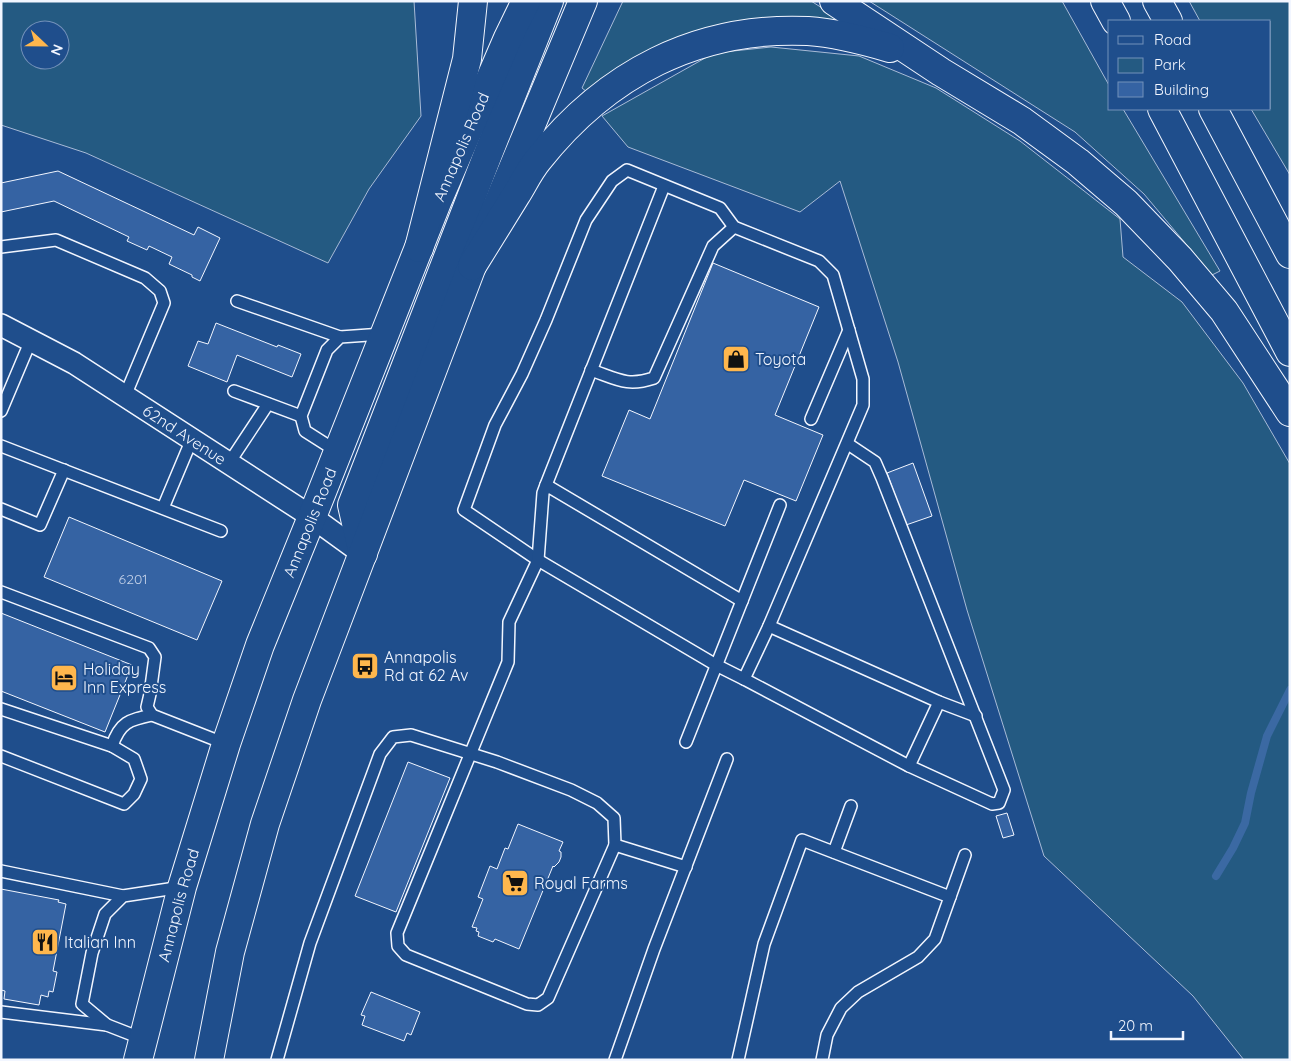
<svg xmlns="http://www.w3.org/2000/svg" width="1291" height="1061" viewBox="0 0 1291 1061" font-family="Quicksand,sans-serif">
  <rect width="100%" height="100%" fill="#1f4e8c"/>
  <g fill="#245a82" stroke="#a8bbd7" fill-rule="evenodd">
    <path d="M1 1H414L421 116 369 189 328 263 86 153 1 125ZM30 30H60V60H30Z"/>
    <polygon points="623,1 811,1 849,25 779,20 587,92 582,88"/>
    <polygon points="869,1 1062,1 1110,87 1110,109 1123,109 1220,271 1212,275 1144,194 1075,132"/>
    <polygon points="1189,1 1290,1 1290,175 1251,109 1270,109 1270,21 1200,21"/>
    <polygon points="771,47 859,56 936,88 1020,141 1120,219 1123,257 1182,302 1243,383 1290,464 1290,1060 1244,1060 1193,996 1044,856 967,610 898,362 840,181 800,212 628,147 602,116 714,53"/>
  </g>
  <g fill="none" stroke-linecap="round" stroke-linejoin="round">
    <polyline stroke="#3b69a3" stroke-width="8" points="1216,876 1233,848 1245,823 1251,793 1267,736 1290,690"/>
  </g>
  <g fill="#3563a3" stroke="#f2f6ff">
    <polygon points="58,171 194,235 198,227 220,238 200,281 192,277 192,275 169,264 172,257 149,246 147,250 127,241 129,237 54,201 1,212 1,183"/>
    <polygon points="713,263 819,307 775,415 823,435 796,501 744,480 725,526 602,476 629,410 650,419"/>
    <polygon points="216,323 277,347 278,345 301,354 292,377 237,355 227,382 188,366 198,341 208,344"/>
    <polygon points="913,463 932,516 906,525 887,473"/>
    <polygon points="69,517 222,581 197,640 44,577"/>
    <polygon points="1,613 132,665 105,732 1,691"/>
    <polygon points="408,762 450,778 396,912 355,896"/>
    <polygon points="1007,813 1014,835 1003,838 996,816"/>
    <polygon points="518,824 563,842 559,851 561,852 561,857 559,862 554,867 553,866 519,949 495,939 493,942 478,936 479,932 476,931 477,928 472,927 483,899 478,897 490,866 497,869 505,848 508,849"/>
    <polygon points="1,889 59,900 58,902 66,904 53,971 57,972 53,992 49,991 48,997 41,995 39,1005 4,999 5,991 1,990"/>
    <polygon points="371,992 420,1012 411,1035 407,1033 404,1041 362,1025 365,1016 361,1015"/>
  </g>
  <g fill="none" stroke-linecap="round" stroke-linejoin="round">
    <g stroke="#f2f6ff" stroke-width="14">
      <g id="lane">
        <polygon points="627,170 720,208 734,227 819,261 833,275 863,379 863,405 769,626 744,679 716,665 538,560 464,510 495,425 522,374 546,320 586,220 612,181"/>
        <polyline points="1,247 56,240 145,278 160,291 164,303 125,396"/>
        <polyline points="237,301 340,337"/>
        <path d="M591 370C617 379 627 387 654 378L713 246 734 227"/>
        <polyline points="234,391 301,416"/>
        <polyline points="1,411 31,340"/>
        <polyline points="811,419 849,330"/>
        <polyline points="1,446 221,531"/>
        <polyline points="338,452 305,431 301,416 327,350 340,337 383,334"/>
        <polyline points="229,463 268,404"/>
        <polyline points="546,485 742,601"/>
        <polyline points="163,508 192,439"/>
        <polyline points="1,509 40,525 64,470"/>
        <polyline points="1,592 149,648 155,657 150,694 147,707 152,715 226,744"/>
        <polyline points="769,626 939,702 976,716"/>
        <polyline points="744,679 909,766 992,804 999,803 1004,790 882,478 875,462 848,444"/>
        <polyline points="1,709 112,746 134,759 141,779 134,794 124,804 1,756"/>
        <polyline points="686,742 780,505"/>
        <path d="M112 746C120 722 129 720 152 715"/>
        <polyline points="909,766 939,702"/>
        <polyline points="615,845 548,998 538,1005 527,1004 406,955 398,946 397,933 508,662 509,622 538,560 543,493 546,485 664,186"/>
        <polyline points="834,852 851,806"/>
        <polyline points="1,871 123,896"/>
        <polyline points="950,897 965,855"/>
        <polyline points="1,1012 107,1025"/>
        <polyline points="143,1039 107,1025 82,1004 92,953 105,914 123,896 182,887"/>
        <polyline points="277,1060 310,943 380,754 393,737 411,735 497,762 571,790 597,803 614,818 615,845 686,867"/>
        <polyline points="615,1060 654,949 727,759"/>
        <polyline points="738,1060 764,944 802,840 950,897 935,939 918,957 858,992 841,1008 827,1035 822,1060"/>
      </g>
    </g>
    <g stroke="#f2f6ff" stroke-width="24">
      <g id="street">
        <path id="s1" d="M1 325 74 363 312 517 363 554"/>
      </g>
    </g>
    <g stroke="#f2f6ff" stroke-width="30">
      <g id="primary">
        <polyline points="363,554 352,505 488,154 549,1"/>
        <path id="s2" d="M138 1060 182 887 226 744 260 645 312 517 437 202 508 38 526 1"/>
        <polyline points="209,1060 230,952 265,824 307,700 472,266 583,1"/>
      </g>
    </g>
    <g stroke="#f2f6ff" stroke-width="30">
      <g id="highway">
        <polyline points="834,1 941,72 1022,121 1078,162 1126,203 1180,259 1224,311 1290,412"/>
        <polyline points="1105,1 1116,21"/>
        <polyline points="1157,1 1168,21"/>
        <polyline points="1162,109 1290,352"/>
        <polyline points="1213,109 1290,254"/>
        <polyline points="419,248 467,59 473,1"/>
        <path d="M472 266C486 243 501 219 516 195 523 184 529 171 538 160 606 74 697 26 808 31 836 33 863 40 890 48"/>
      </g>
    </g>
    <use href="#lane" stroke="#1f4e8c" stroke-width="11"/>
    <use href="#street" stroke="#1f4e8c" stroke-width="21"/>
    <use href="#primary" stroke="#1f4e8c" stroke-width="28"/>
    <use href="#highway" stroke="#1f4e8c" stroke-width="28"/>
  </g>
  <defs>
    <g id="shop-square" transform="scale(1.4375)"><rect x="-9" y="-9" width="18" height="18" rx="4" fill="#ffb74d" stroke="#1f4e8c"/><path d="M-5-2.5h2.3a2.7 3.5 0 0 1 5.4 0H5L5.5 6h-11ZM-1.5-2.5h3a1.5 2.3 0 0 0-3 0Z" fill="#111"/></g>
    <g id="bus-square" transform="scale(1.4375)"><rect x="-9" y="-9" width="18" height="18" rx="4" fill="#ffb74d" stroke="#1f4e8c"/><path d="M-5-6H5V4H4V6H2V4H-2V6H-4V4H-5ZM-3.5-4V0h7V-4ZM-3.5 1.2v1.5H-2V1.2ZM2 1.2v1.5H3.5V1.2Z" fill="#111"/></g>
    <g id="hotel-square" transform="scale(1.4375)"><rect x="-9" y="-9" width="18" height="18" rx="4" fill="#ffb74d" stroke="#1f4e8c"/><path d="M-6-4.5h1.5V1H6V5H4.5V3h-9V5H-6ZM-4 0a1.8 1.8 0 1 1 3.6 0ZM.5 0V-2.5h3Q6-2.5 6 0Z" fill="#111"/></g>
    <g id="supermarket-square" transform="scale(1.4375)"><rect x="-9" y="-9" width="18" height="18" rx="4" fill="#ffb74d" stroke="#1f4e8c"/><path d="M-6-5.5h2.5l.6 2H6L4.5 2H-2.5L-4.4-4H-6ZM-1.5 3.2a1.3 1.3 0 1 0 .1 0ZM3 3.2a1.3 1.3 0 1 0 .1 0Z" fill="#111"/></g>
    <g id="restaurant-square" transform="scale(1.4375)"><rect x="-9" y="-9" width="18" height="18" rx="4" fill="#ffb74d" stroke="#1f4e8c"/><path d="M-5-6h1v4h1v-4h1v4h1v-4h1v5L-1.5 .5V6h-2V.5L-5-1ZM5-6V6H3V1.5H1.5Q1.5-4 5-6Z" fill="#111"/></g>
  </defs>
  <g fill-rule="evenodd">
    <use href="#shop-square" x="736" y="359"/>
    <use href="#bus-square" x="365" y="666"/>
    <use href="#hotel-square" x="64" y="678"/>
    <use href="#supermarket-square" x="515" y="883"/>
    <use href="#restaurant-square" x="45" y="942"/>
  </g>
  <g text-anchor="middle" stroke-width="4" stroke-linejoin="round" paint-order="stroke">
    <g font-size="14" fill="#c3d1e8">
      <text x="133" y="584">6201</text>
    </g>
    <g font-size="16" fill="#f2f6ff" stroke="#1f4e8c">
      <text dy="6" stroke="none"><textPath href="#s2" startOffset="970">Annapolis Road</textPath></text>
      <text dy="6" stroke="none"><textPath href="#s1" startOffset="214">62nd Avenue</textPath></text>
      <text dy="6" stroke="none"><textPath href="#s2" startOffset="565">Annapolis Road</textPath></text>
      <text dy="6" stroke="none"><textPath href="#s2" startOffset="160">Annapolis Road</textPath></text>
    </g>
    <g font-size="16" fill="#f2f6ff" stroke="#1f4e8c" text-anchor="start">
      <text x="755" y="365">Toyota</text>
      <text x="384" y="663">Annapolis<tspan x="384" dy="18">Rd at 62 Av</tspan></text>
      <text x="83" y="675">Holiday<tspan x="83" dy="18">Inn Express</tspan></text>
      <text x="534" y="889">Royal Farms</text>
      <text x="64" y="948">Italian Inn</text>
    </g>
  </g>
  <rect width="1291" height="1061" fill="none" stroke="#f2f6ff" stroke-width="5"/>
  <rect x="1108" y="20" width="162" height="90" fill="#1f4e8c" stroke="#7391ba"/>
  <rect x="1118" y="36" width="25" height="8" fill="#1f4e8c" stroke="#7391ba"/>
  <text x="1154" y="45" font-size="15" fill="#f2f6ff">Road</text>
  <rect x="1118" y="58" width="25" height="15" fill="#245a82" stroke="#7391ba"/>
  <text x="1154" y="70" font-size="15" fill="#f2f6ff">Park</text>
  <rect x="1118" y="82" width="25" height="15" fill="#3563a3" stroke="#7391ba"/>
  <text x="1154" y="95" font-size="15" fill="#f2f6ff">Building</text>
  <g transform="translate(45 45) rotate(112)"><circle r="24" fill="#1f4e8c" stroke="#7391ba"/>
  <path d="M0-4L9 19L0 12L-9 19Z" fill="#ffb74d"/>
  <text y="-8" font-size="14" font-weight="bold" text-anchor="middle" fill="#f2f6ff">N</text>
  </g>
  <path d="M1111 1031v8h72v-8" fill="none" stroke="#f2f6ff" stroke-width="2.5"/>
  <text x="1118" y="1031" font-size="15" fill="#f2f6ff" stroke="#1f4e8c" stroke-width="4" paint-order="stroke">20 m</text>
</svg>
